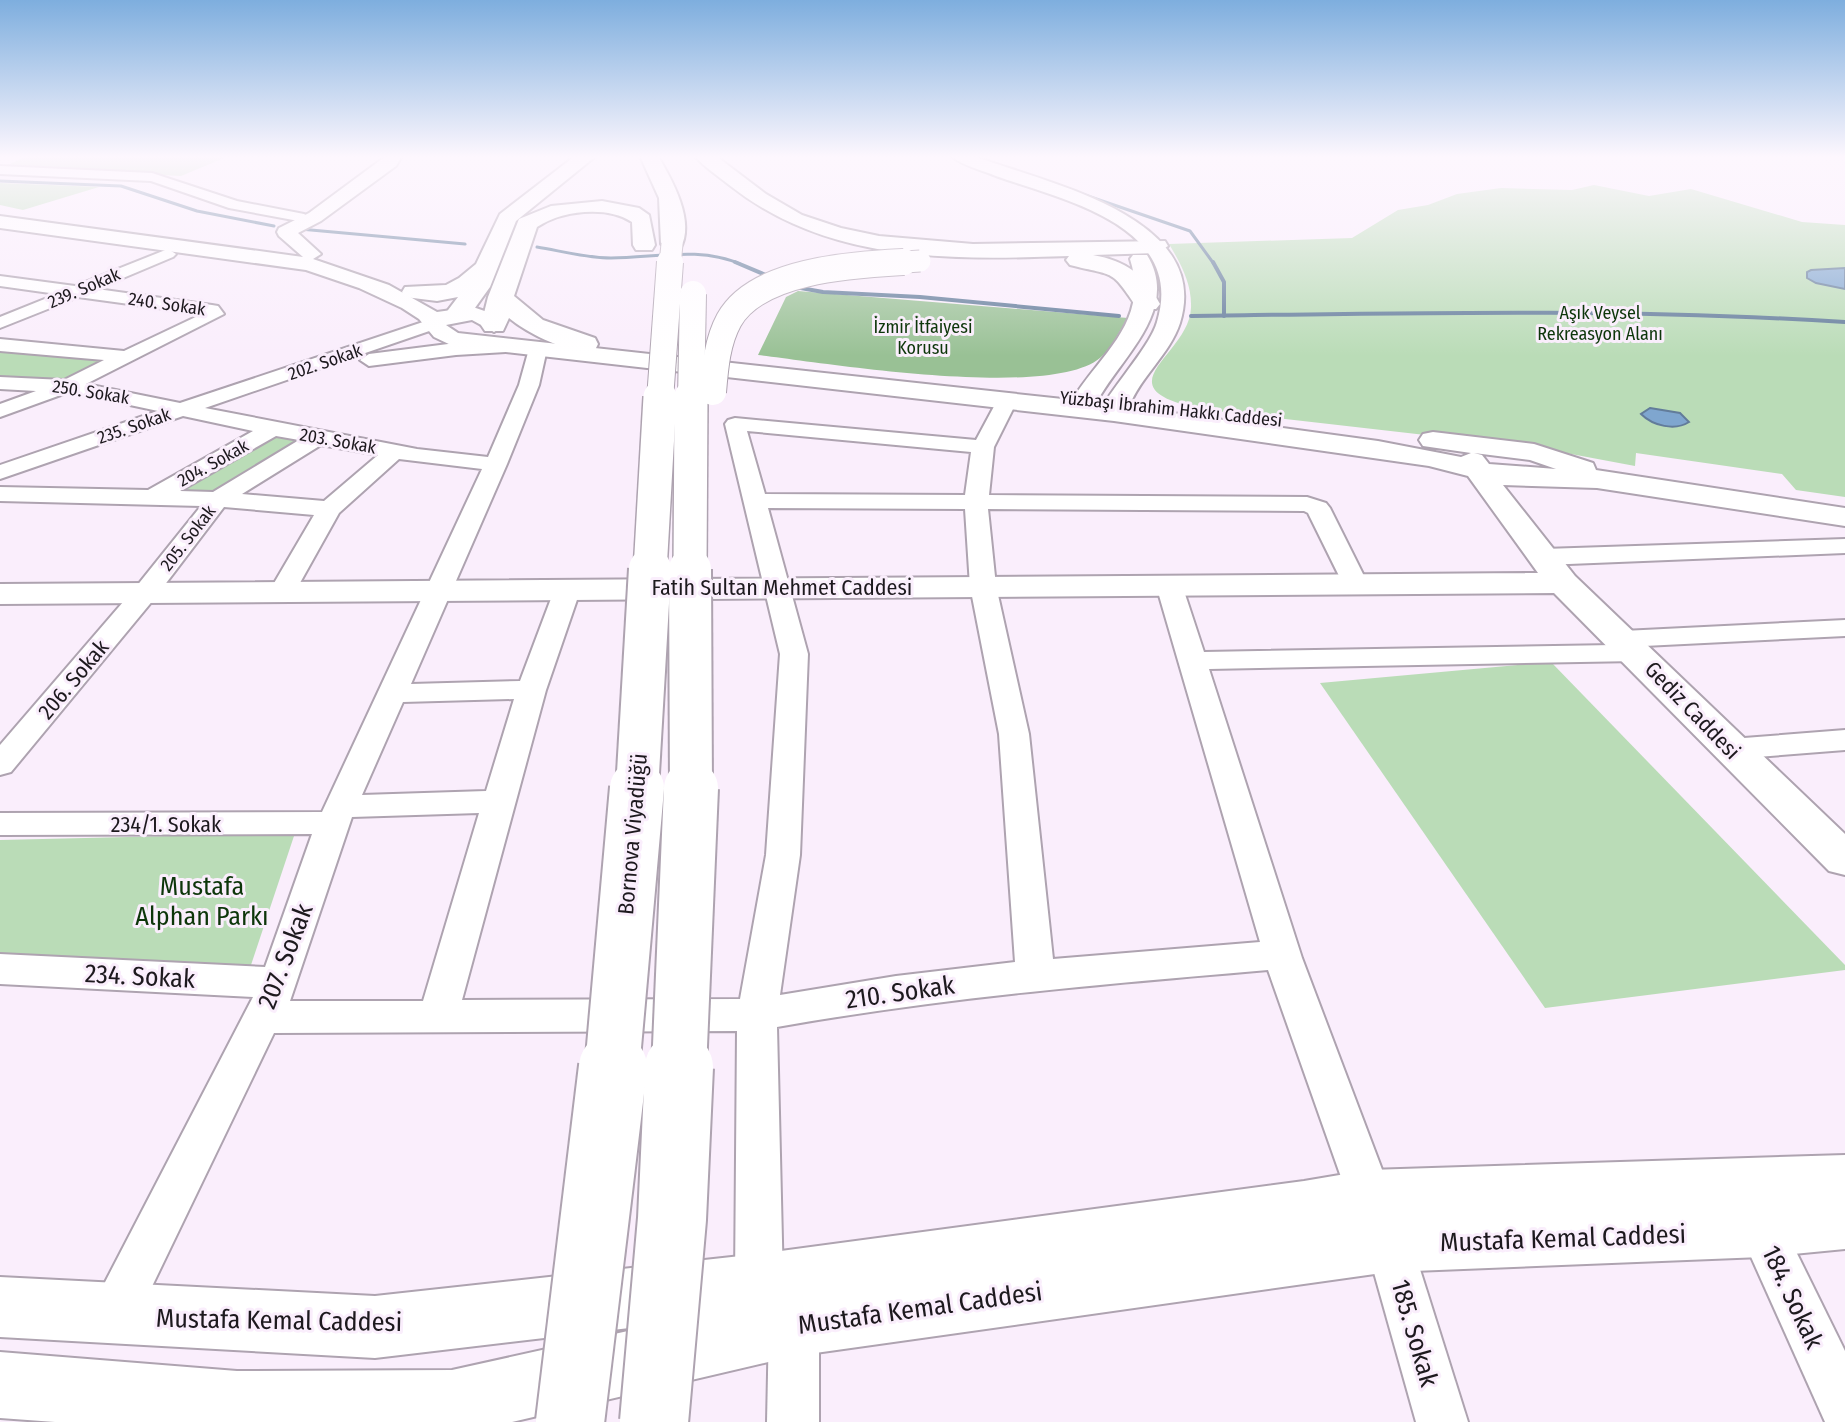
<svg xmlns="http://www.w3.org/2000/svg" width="1845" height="1422" viewBox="0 0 1845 1422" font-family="'Fira Sans Condensed',sans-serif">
  <rect width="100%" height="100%" fill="#faeefc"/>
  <g fill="#badcb7">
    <polygon points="27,156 229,156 181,176 4,167"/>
    <polygon points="0,183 99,187 23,210 0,205"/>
    <path d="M1594 185 1649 196 1691 189 1802 222 1845 225V497L1796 490 1782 474 1636 453 1635 466 1539 448 1206 410C1095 388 1189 357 1191 308 1192 284 1181 264 1169 244L1352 238 1398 210 1428 205 1457 194 1501 188 1572 190Z"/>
    <polygon points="0,348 115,358 68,381 0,378"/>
    <polygon points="272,437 306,442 221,496 177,491"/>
    <polygon points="1551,662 1845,965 1845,970 1545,1008 1320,683"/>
    <polygon points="295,833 249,971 0,955 0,840"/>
  </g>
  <path fill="#99c195" d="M798 291 1128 318C1120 330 1111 349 1100 358 1050 400 825 363 758 355L786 297Z"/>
  <g fill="#7fa6cf" stroke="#627c9a" stroke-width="2">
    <polygon points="1845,268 1845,289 1816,283 1807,278 1807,272 1811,270"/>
    <path d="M1650 408 1680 413 1689 422C1675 431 1653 426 1641 414Z"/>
  </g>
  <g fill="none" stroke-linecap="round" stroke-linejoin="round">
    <g stroke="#627c9a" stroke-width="3">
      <polyline points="0,181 121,186 197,211 274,226"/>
      <polyline points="1079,193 1190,231 1214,264"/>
      <polyline points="300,229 465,244"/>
      <path d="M537 247C561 251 587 258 611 258 654 258 699 246 740 264"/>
    </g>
    <g stroke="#627c9a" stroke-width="4">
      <polyline points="735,262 773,278"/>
      <polyline points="1213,262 1224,282 1224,316"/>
      <polyline points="795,287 823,292 920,297 1119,316"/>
      <path d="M1191 316C1410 313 1627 308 1845 322"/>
    </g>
    <g stroke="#aea3b0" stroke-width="4">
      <g id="minor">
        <polygon points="0,166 152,173 237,201 304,214 311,218 304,222 229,208 151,181 0,174"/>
        <path d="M168 249 176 254 173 257 97 289 212 305 218 306 224 314 86 384 180 403 432 319 438 320 441 324 438 328 205 408 417 449 488 457 519 385 529 349 538 343 547 349 539 385 507 464 411 684 520 681 555 588 559 582H577L581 588 546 690 462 1000 740 999 766 855 780 654 725 424 728 420 735 418 976 440 998 399 1008 393 1018 399 994 447 989 495 1307 497 1326 503 1330 508 1368 584 1364 590H1346L1308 513 1304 511 988 509 996 586 1029 734 1053 959 1260 942 1156 585 1160 579H1178L1182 585 1204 652 1614 645 1609 639 1613 633 1623 631 1845 620V636L1644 646 1651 653 1647 659 1637 661 1209 669 1302 958 1392 1196 1385 1211 1369 1217 1353 1211 1268 970C1103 984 940 998 777 1027L783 1283 776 1299 759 1306 742 1299 735 1283 737 1031 274 1033 130 1332 113 1339 96 1332 88 1315 253 997 0 984V954L265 967 312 834 0 835V813L322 812 482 469 399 459 339 513 296 590 292 596H274L270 590 314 515 224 507 154 599 11 772 0 775V745L136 587 201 506 0 501V487L148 490 253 431 183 416 0 479V465L158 411 69 392 0 417V404L36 391 0 389V377L64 380 104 360 0 351V339L124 351 202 314 78 297 0 328V317L57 294 0 286V276L75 286ZM747 431 971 452 965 495 765 494ZM276 436 299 440 213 492 180 491ZM321 445 378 455 324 501 242 494ZM768 508 965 509 970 586 999 734 1015 962 896 976 780 995 800 855 808 654ZM514 699 486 791 362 795 403 702ZM479 813 423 1001H290L352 817Z"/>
        <polygon points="513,341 520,343 522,347 520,351 456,355 369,366 360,360 369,354 456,343"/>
        <polygon points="1845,539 1845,553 1544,565 1535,562 1531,557 1535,552 1544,549"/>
        <polygon points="1845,730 1845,750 1731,759 1720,756 1715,749 1720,742 1731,739"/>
        <polygon points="1762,1208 1778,1215 1845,1351 1845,1422 1825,1422 1739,1230 1746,1215"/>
        <polygon points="1389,1222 1406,1228 1412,1244 1468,1422 1416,1422 1366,1244 1372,1228"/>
        <polygon points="794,1300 811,1308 819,1325 819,1422 767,1422 769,1325 777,1308"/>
      </g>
    </g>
    <g stroke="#aea3b0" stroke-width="4">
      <g id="major">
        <path d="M386 156H402L396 166 321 221 298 233 321 254 313 259 389 285 437 312 473 307 496 315 505 325 494 332 472 320 446 325 458 333 1072 400C1101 353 1150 321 1130 259L1133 255H1147C1181 310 1120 358 1096 403L1104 404C1117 382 1151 344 1157 322 1186 225 1063 200 996 176 982 170 963 166 951 156H974C1045 183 1213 216 1180 323 1170 354 1140 377 1129 407L1378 441 1461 457 1471 453 1423 446 1419 440 1423 434 1433 432 1534 444 1593 463 1596 470 1845 508V526L1597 488 1503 485 1575 576 1845 834V875L1829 871 1554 593 0 604V584L1538 573 1468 476 1429 466 1114 421 453 346 434 337 419 319 402 308 359 288 306 270 0 228V216L303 257 279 236 277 232 279 228 309 213ZM1474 453 1530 460 1556 469 1489 464 1482 455Z"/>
        <polygon points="1845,1155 1845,1249 1762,1257 1389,1272 794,1356 512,1422 55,1422 0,1418 0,1352 237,1371 452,1370 655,1325 375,1358 0,1337 0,1277 375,1296 759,1254 1304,1181 1369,1170"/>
      </g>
    </g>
    <g stroke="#aea3b0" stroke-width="4">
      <g id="highway">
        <polygon points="575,156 596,156 516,221 490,287 467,319 449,319 445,314 458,297 437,301 405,297 402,292 405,287 446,285 459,278 476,264 500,214"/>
        <path d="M640 156H658C672 180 696 222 680 249L672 251 661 244 659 198Z"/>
        <path d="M695 156H716L766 194 802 215 841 228 879 236 973 244 1165 241 1168 246 1157 253 1093 255C1126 261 1144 274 1160 304L1156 309H1138C1110 268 1117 277 1070 265L1066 260 1069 256C948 260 827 263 728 184 717 175 704 167 695 156Z"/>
        <path d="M602 201 639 208 649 215 655 245 652 250H636L633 245 632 222C606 205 561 211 537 227L514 296 543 320 595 338 598 344 595 350C571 356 527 333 509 318L503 331H485L481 325 488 297 519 219 551 206Z"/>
      </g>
    </g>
    <use href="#minor" fill="#fff" fill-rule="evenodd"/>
    <use href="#major" fill="#fff" fill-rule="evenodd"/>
    <use href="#highway" fill="#fff" fill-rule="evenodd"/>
    <g stroke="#aea3b0" stroke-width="23" stroke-linecap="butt">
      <g id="highway-bridge-far5">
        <polyline points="670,264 672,244"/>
        <polyline points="875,264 920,261"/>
      </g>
    </g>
    <g stroke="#aea3b0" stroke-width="28" stroke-linecap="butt">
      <g id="highway-bridge-far4">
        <path d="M713 392C715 368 717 342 729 320 757 270 852 265 904 262"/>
        <polyline points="660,399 670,262"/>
        <polyline points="691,399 693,294"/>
      </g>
    </g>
    <g stroke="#aea3b0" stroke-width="36" stroke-linecap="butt">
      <g id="highway-bridge-far3">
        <polyline points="650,571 660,397"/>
        <polyline points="690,571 691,397"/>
      </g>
    </g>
    <g stroke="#aea3b0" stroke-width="46" stroke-linecap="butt">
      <g id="highway-bridge-far2">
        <polyline points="690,569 691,790"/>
        <polyline points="637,790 650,569"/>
      </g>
    </g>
    <g stroke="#aea3b0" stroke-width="58" stroke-linecap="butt">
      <g id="highway-bridge-far1">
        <polyline points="612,1069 637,788"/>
        <polyline points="679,1069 691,788"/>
      </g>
    </g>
    <g stroke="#aea3b0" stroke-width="72" stroke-linecap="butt">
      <g id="highway-bridge">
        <polyline points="570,1422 613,1067"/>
        <polyline points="654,1422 672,1219 679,1067"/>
      </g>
    </g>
    <use href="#highway-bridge-far5" stroke="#fff" stroke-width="21"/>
    <use href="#highway-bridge-far4" stroke="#fff" stroke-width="26"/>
    <use href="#highway-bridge-far3" stroke="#fff" stroke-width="33"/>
    <use href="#highway-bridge-far2" stroke="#fff" stroke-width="42"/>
    <use href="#highway-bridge-far1" stroke="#fff" stroke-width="54"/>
    <use href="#highway-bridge" stroke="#fff" stroke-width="68"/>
  </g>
  <linearGradient id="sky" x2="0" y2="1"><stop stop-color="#7eaede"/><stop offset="0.44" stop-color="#fdf7fe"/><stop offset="1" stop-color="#fdf7fe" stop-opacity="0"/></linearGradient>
  <rect width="1845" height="356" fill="url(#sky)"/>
  <g text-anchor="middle" stroke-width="6" stroke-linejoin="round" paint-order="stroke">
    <g font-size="18" fill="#1d191e" stroke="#faeefc">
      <text transform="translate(84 288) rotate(-23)" y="6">239. Sokak</text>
      <text transform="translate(167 304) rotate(8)" y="6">240. Sokak</text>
      <text transform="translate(325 362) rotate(-19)" y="6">202. Sokak</text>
      <text transform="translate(91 392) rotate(9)" y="6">250. Sokak</text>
      <text transform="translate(1171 409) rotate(6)" y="6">Yüzbaşı İbrahim Hakkı Caddesi</text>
      <text transform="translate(134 426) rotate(-19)" y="6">235. Sokak</text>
      <text transform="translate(338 441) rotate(10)" y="6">203. Sokak</text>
      <text transform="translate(213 463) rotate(-29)" y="6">204. Sokak</text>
      <text transform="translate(188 538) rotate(-52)" y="6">205. Sokak</text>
    </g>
    <g font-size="18" fill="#0d360a" stroke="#faeefc">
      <text x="1600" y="319">Aşık Veysel<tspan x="1600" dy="21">Rekreasyon Alanı</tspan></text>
      <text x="923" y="333">İzmir İtfaiyesi<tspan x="923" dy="21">Korusu</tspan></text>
    </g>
    <g font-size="22" fill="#1d191e" stroke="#faeefc">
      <text x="782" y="595">Fatih Sultan Mehmet Caddesi</text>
      <text transform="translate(73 679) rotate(-50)" y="8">206. Sokak</text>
      <text transform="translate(1693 710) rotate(46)" y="8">Gediz Caddesi</text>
      <text x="166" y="832">234/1. Sokak</text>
      <text transform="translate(632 834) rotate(-85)" y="8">Bornova Viyadüğü</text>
    </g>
    <g font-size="26" fill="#0d360a" stroke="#faeefc">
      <text x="202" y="895">Mustafa<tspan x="202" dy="30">Alphan Parkı</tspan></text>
    </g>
    <g font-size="26" fill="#1d191e" stroke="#faeefc">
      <text transform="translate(285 956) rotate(-69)" y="9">207. Sokak</text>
      <text transform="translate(140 976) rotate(3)" y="9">234. Sokak</text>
      <text transform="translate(900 992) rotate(-8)" y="9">210. Sokak</text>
      <text transform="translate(1563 1238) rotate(-2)" y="9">Mustafa Kemal Caddesi</text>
      <text transform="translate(1793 1297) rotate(65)" y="9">184. Sokak</text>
      <text transform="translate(920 1308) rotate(-8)" y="9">Mustafa Kemal Caddesi</text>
      <text transform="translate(279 1320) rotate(1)" y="9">Mustafa Kemal Caddesi</text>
      <text transform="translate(1415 1333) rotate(74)" y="9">185. Sokak</text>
    </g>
  </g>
</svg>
